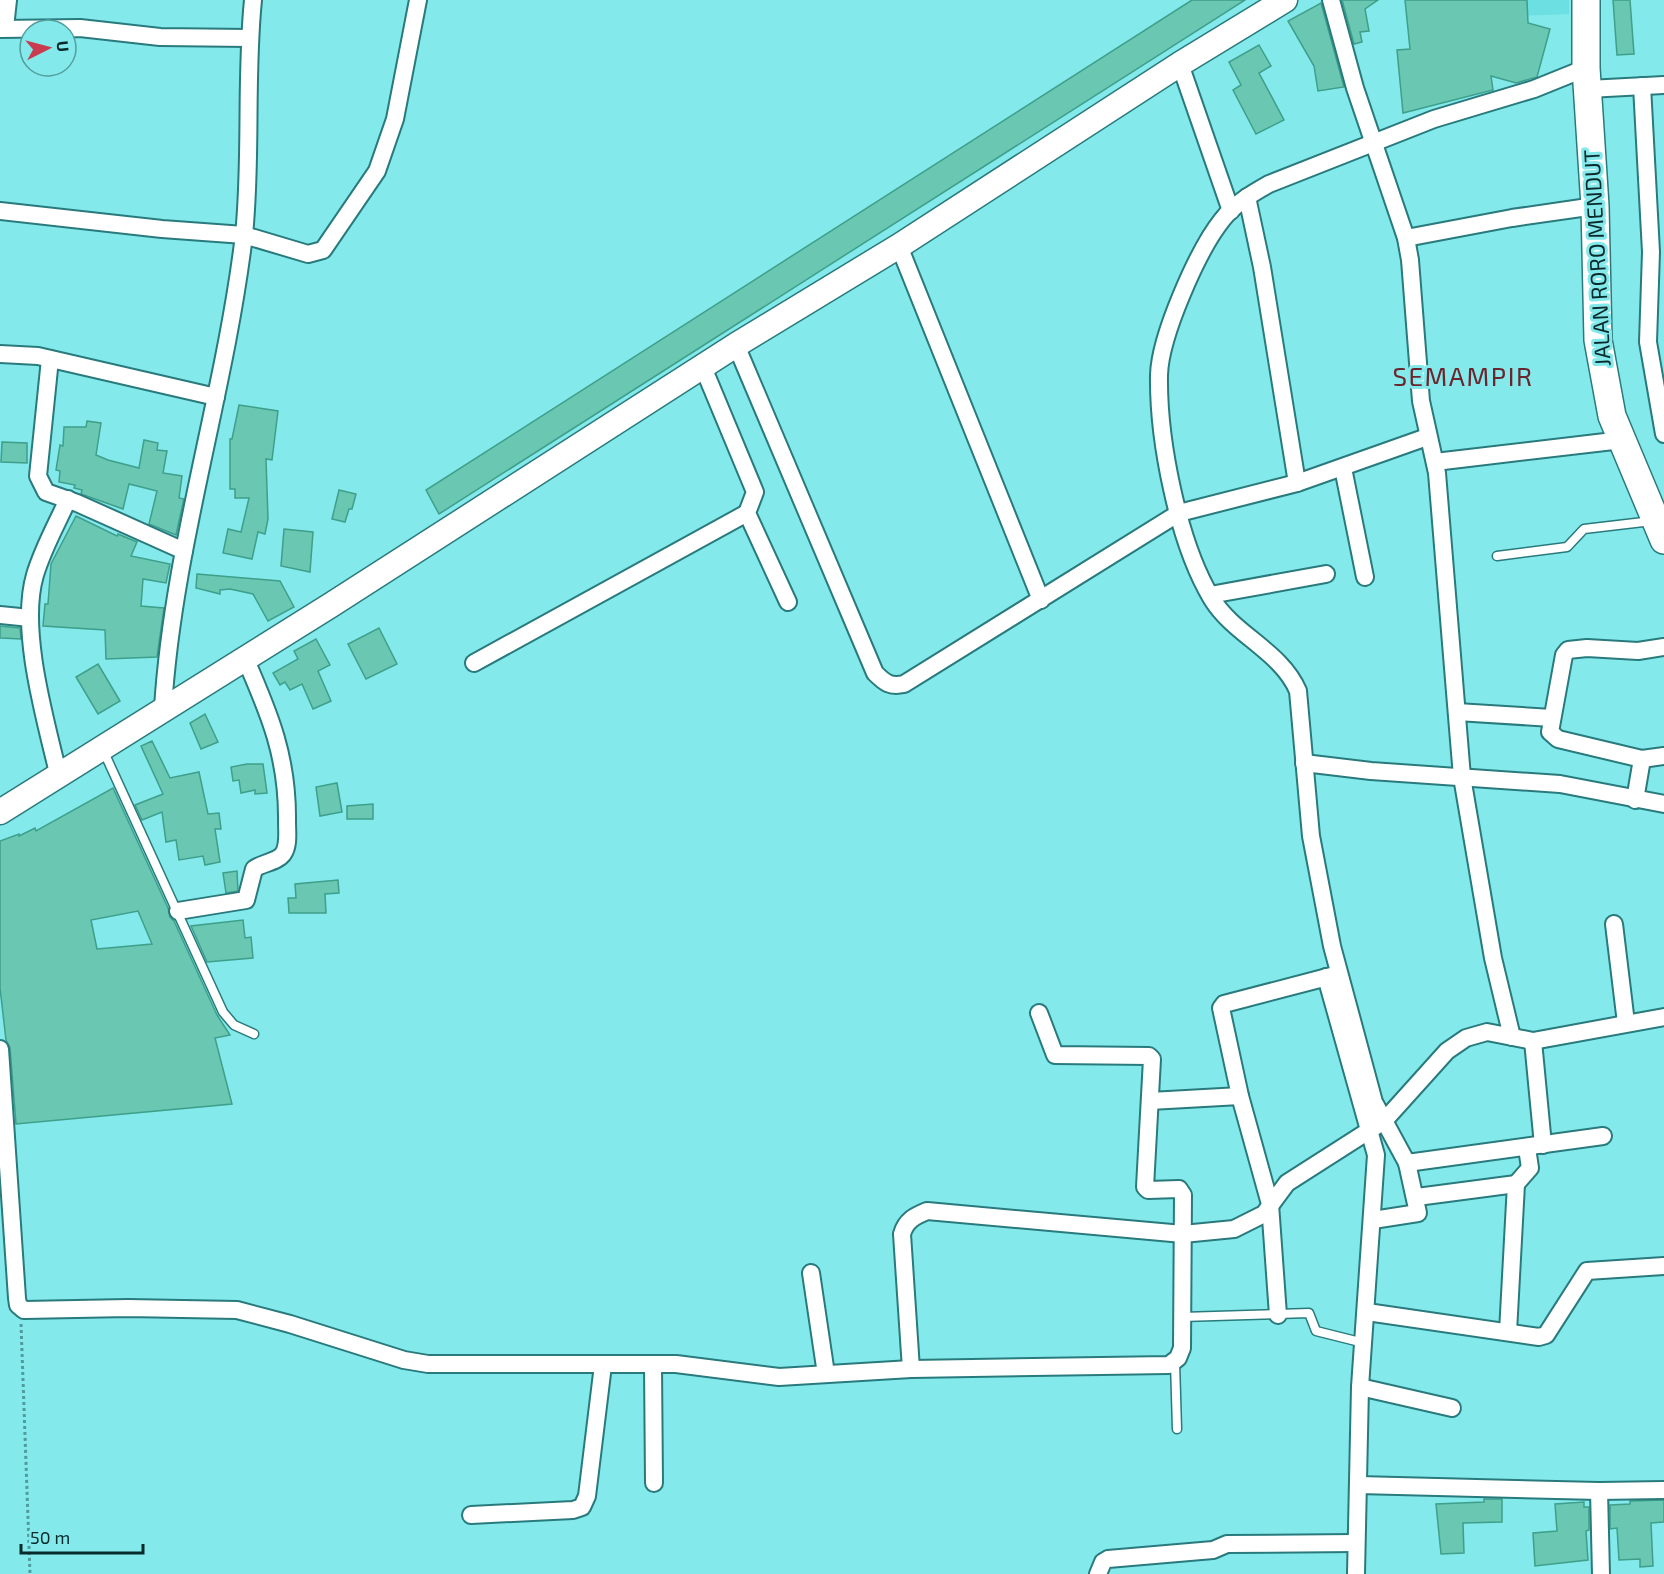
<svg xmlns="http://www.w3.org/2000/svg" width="1664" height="1574" viewBox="0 0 1664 1574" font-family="'Exo 2',sans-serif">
  <rect width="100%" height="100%" fill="#84e9eb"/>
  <polygon fill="#6bdfe1" points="1494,0 1569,0 1569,14 1494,17"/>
  <g fill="#69c7b2" stroke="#3e9f8b" stroke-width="1.5" fill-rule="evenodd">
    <polygon points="1192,0 1245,0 439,514 426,490"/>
    <polygon points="1342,0 1378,0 1365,9 1369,31 1360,32 1362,42 1354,44"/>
    <polygon points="1405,0 1527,0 1528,23 1550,29 1537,77 1516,83 1491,76 1493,90 1403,113 1397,50 1410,49"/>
    <polygon points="1613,0 1630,0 1634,54 1617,55"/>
    <polygon points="1321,3 1344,87 1318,91 1314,66 1288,21"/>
    <polygon points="1259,45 1271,66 1259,73 1284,120 1256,134 1233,90 1241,85 1229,62"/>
    <polygon points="239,405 278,411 272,460 266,459 268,519 265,534 258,532 252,559 223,553 228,529 241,532 249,498 235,498 235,489 230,489 230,439 232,439"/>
    <polygon points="87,421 101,423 96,455 108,460 139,468 144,440 158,443 157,450 167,451 163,473 182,476 179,498 184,499 176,535 149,524 157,491 129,484 123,509 81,494 82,490 74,488 75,485 59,482 60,471 56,470 60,445 63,446 64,427 86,427"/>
    <polygon points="2,442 27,443 27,463 1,462"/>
    <polygon points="339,490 356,494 352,509 349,509 345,522 332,519"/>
    <polygon points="76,516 117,536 118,534 137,542 131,556 170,564 166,583 143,579 141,606 164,608 157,657 106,659 105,630 43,626 45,604 48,604 51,564"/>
    <polygon points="284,529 313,532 310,572 281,566"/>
    <polygon points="197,574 280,581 294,607 268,621 253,594 230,589 220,590 220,594 196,588"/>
    <polygon points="0,626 20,628 21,639 0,638"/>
    <polygon points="379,628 397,664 366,679 348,644"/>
    <polygon points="316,639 330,665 318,671 331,701 313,709 302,684 290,690 285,682 280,685 273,673 298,659 294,651"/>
    <polygon points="98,664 120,701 98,714 76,677"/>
    <polygon points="205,714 218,742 201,749 190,723"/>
    <polygon points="152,741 170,778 199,772 208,814 219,813 221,829 215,829 220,862 205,865 203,856 179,860 176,840 166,842 162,812 142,820 135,805 163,794 141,746"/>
    <polygon points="247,764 263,764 267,793 255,794 255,790 241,793 239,780 233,781 231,767"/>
    <polygon points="337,783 342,812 320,816 316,787"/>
    <path d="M113 788 168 908 170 917 174 921 217 1015 230 1035 215 1038 232 1104 16 1124 10 1048 6 1040 0 988V841L19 834V836L35 828 36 831ZM138 911 152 944 97 949 91 920Z"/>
    <polygon points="373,804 373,819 347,819 347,806"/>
    <polygon points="237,871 238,891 226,893 223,873"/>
    <polygon points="338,880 339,893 325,894 326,913 289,913 288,898 296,898 295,884"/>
    <polygon points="243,920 245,938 251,937 253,958 207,962 191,926"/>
    <polygon points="1484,1499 1502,1499 1502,1522 1463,1523 1464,1553 1441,1554 1436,1504 1484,1502"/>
    <polygon points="1664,1500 1664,1522 1651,1523 1653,1566 1640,1567 1640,1559 1619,1560 1617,1528 1610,1529 1610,1505 1630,1504 1630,1501"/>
    <polygon points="1584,1502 1584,1507 1589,1507 1589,1530 1586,1531 1588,1560 1535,1566 1533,1533 1557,1531 1555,1504"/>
  </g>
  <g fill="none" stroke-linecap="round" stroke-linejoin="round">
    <g stroke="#297a7c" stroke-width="11">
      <g id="lane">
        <polyline points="1497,556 1567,547 1584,529 1652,521"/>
        <polyline points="103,750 223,1012 234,1025 254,1034"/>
        <polyline points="1182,1317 1309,1313 1316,1331 1364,1343"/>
        <polyline points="1175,1362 1177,1429"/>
      </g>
    </g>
    <g stroke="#297a7c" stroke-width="20">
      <g id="street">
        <polyline points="1331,0 1355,88 1406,238 1410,260 1421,401 1437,473 1462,777 1493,958 1512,1037"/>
        <polyline points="5,28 8,0"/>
        <polyline points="0,29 80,28 160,37 249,38"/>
        <polyline points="1180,64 1231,211"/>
        <path d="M1586 68 1534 89 1434 119 1269 184C1253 193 1234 204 1222 220 1198 250 1160 336 1159 375 1158 440 1178 543 1212 599 1234 635 1281 651 1298 691L1311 836 1332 946 1374 1102 1407 1163 1603 1136"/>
        <polyline points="1642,86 1651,252 1648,342 1664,434"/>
        <polyline points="1588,89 1664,85"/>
        <polyline points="1247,197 1262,267 1297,483"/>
        <polyline points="0,211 162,229 244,235 308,254 323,250 377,171 395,119 418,0"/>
        <polyline points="1406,238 1512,218 1595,206"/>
        <polyline points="899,246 1041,600"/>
        <path d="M736 345 875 673C885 683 890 687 904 684L1179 513 1297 483 1427 437"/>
        <polyline points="0,354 38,356 216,397"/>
        <polyline points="50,359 38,476 46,492 77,503 184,551"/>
        <polyline points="703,367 755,492 747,513 788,602"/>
        <polyline points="1435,462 1622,440"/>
        <polyline points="1343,468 1365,577"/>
        <polyline points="1210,595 1326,574"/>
        <polyline points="0,615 30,618"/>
        <polyline points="1664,647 1638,651 1587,648 1568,650 1564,655 1550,732 1558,739 1642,759 1664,756"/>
        <polyline points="474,663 747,513"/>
        <path d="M163 708C173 548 225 394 244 235 252 157 245 78 253 0"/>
        <polyline points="1457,712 1552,718"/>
        <polyline points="1304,763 1371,771 1560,784 1664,804"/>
        <path d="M58 773C45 718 19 629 35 575 43 548 57 524 68 499"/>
        <polyline points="1635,800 1642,759"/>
        <path d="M178 911 246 900 254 869C262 863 277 862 283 854 289 846 287 832 287 822 288 758 270 715 245 658"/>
        <polyline points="1614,924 1626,1023"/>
        <polyline points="1326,977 1376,1155 1360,1387 1356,1574"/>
        <polyline points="1533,1041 1543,1145"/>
        <polyline points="0,1049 17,1298 18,1305 24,1310 128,1308 237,1310 290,1324 404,1360 428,1364 676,1364 779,1377 911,1369 1169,1365 1178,1358 1182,1348 1183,1195 1179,1189 1148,1190 1145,1187 1152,1059 1149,1056 1055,1055 1039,1013"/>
        <polyline points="1150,1101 1240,1096"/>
        <polyline points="1417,1197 1516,1184 1530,1168 1527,1148"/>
        <polyline points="1373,1220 1418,1213 1407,1163"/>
        <polyline points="811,1273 826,1374"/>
        <polyline points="1367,1312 1539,1337 1546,1335 1587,1271 1664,1266"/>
        <polyline points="1278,1315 1270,1204 1240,1096 1221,1008 1224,1004 1335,975"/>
        <polyline points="1508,1332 1516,1184"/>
        <polyline points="653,1365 654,1483"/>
        <path d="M911 1369 902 1234C906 1220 915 1216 927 1211L1183 1234 1234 1229 1264 1214 1287 1183 1384 1121 1447 1051 1466 1038 1487 1032 1533 1041 1664 1017"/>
        <polyline points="1360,1387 1452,1408"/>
        <polyline points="1358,1485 1599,1491 1664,1490"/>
        <polyline points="1599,1491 1601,1574"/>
        <polyline points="471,1515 573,1510 582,1507 587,1496 603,1365"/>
        <polyline points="1098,1574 1103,1562 1108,1559 1213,1550 1227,1544 1356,1543"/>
      </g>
    </g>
    <g stroke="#297a7c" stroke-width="27">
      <polyline id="secondary" points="0,812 331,605 736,345 899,246 1180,64 1285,0"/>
    </g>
    <g stroke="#297a7c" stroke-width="30">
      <polyline id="primary" points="1586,0 1586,68 1595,206 1598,340 1612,416 1664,540"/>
    </g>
    <polyline stroke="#519a9b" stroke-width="3" stroke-dasharray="3 3" stroke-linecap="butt" points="21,1324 30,1574"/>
    <use href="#lane" stroke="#fff" stroke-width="8"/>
    <use href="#street" stroke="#fff" stroke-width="16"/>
    <use href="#secondary" stroke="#fff" stroke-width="24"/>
    <use href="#primary" stroke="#fff" stroke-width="27"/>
  </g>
  <g text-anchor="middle" stroke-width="6" stroke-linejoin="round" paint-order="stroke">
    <g font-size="22" fill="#082a2b" stroke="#84e9eb">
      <text transform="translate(1597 258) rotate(-93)" y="8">JALAN RORO MENDUT</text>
    </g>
    <g font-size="26" letter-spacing="1.5" fill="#6b252d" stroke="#84e9eb">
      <text x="1463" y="386">SEMAMPIR</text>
    </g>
  </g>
  <g transform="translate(48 48) rotate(84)"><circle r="28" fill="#84e9eb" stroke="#529d9e" stroke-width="1.5"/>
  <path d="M0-4.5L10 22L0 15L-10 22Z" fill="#cb3b4f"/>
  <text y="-9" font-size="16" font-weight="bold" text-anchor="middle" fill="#082a2b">U</text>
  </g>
  <path d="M21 1544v9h122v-9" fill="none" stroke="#082a2b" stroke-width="3"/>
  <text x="30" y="1544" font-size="18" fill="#082a2b" stroke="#84e9eb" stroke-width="4.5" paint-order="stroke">50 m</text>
</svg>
